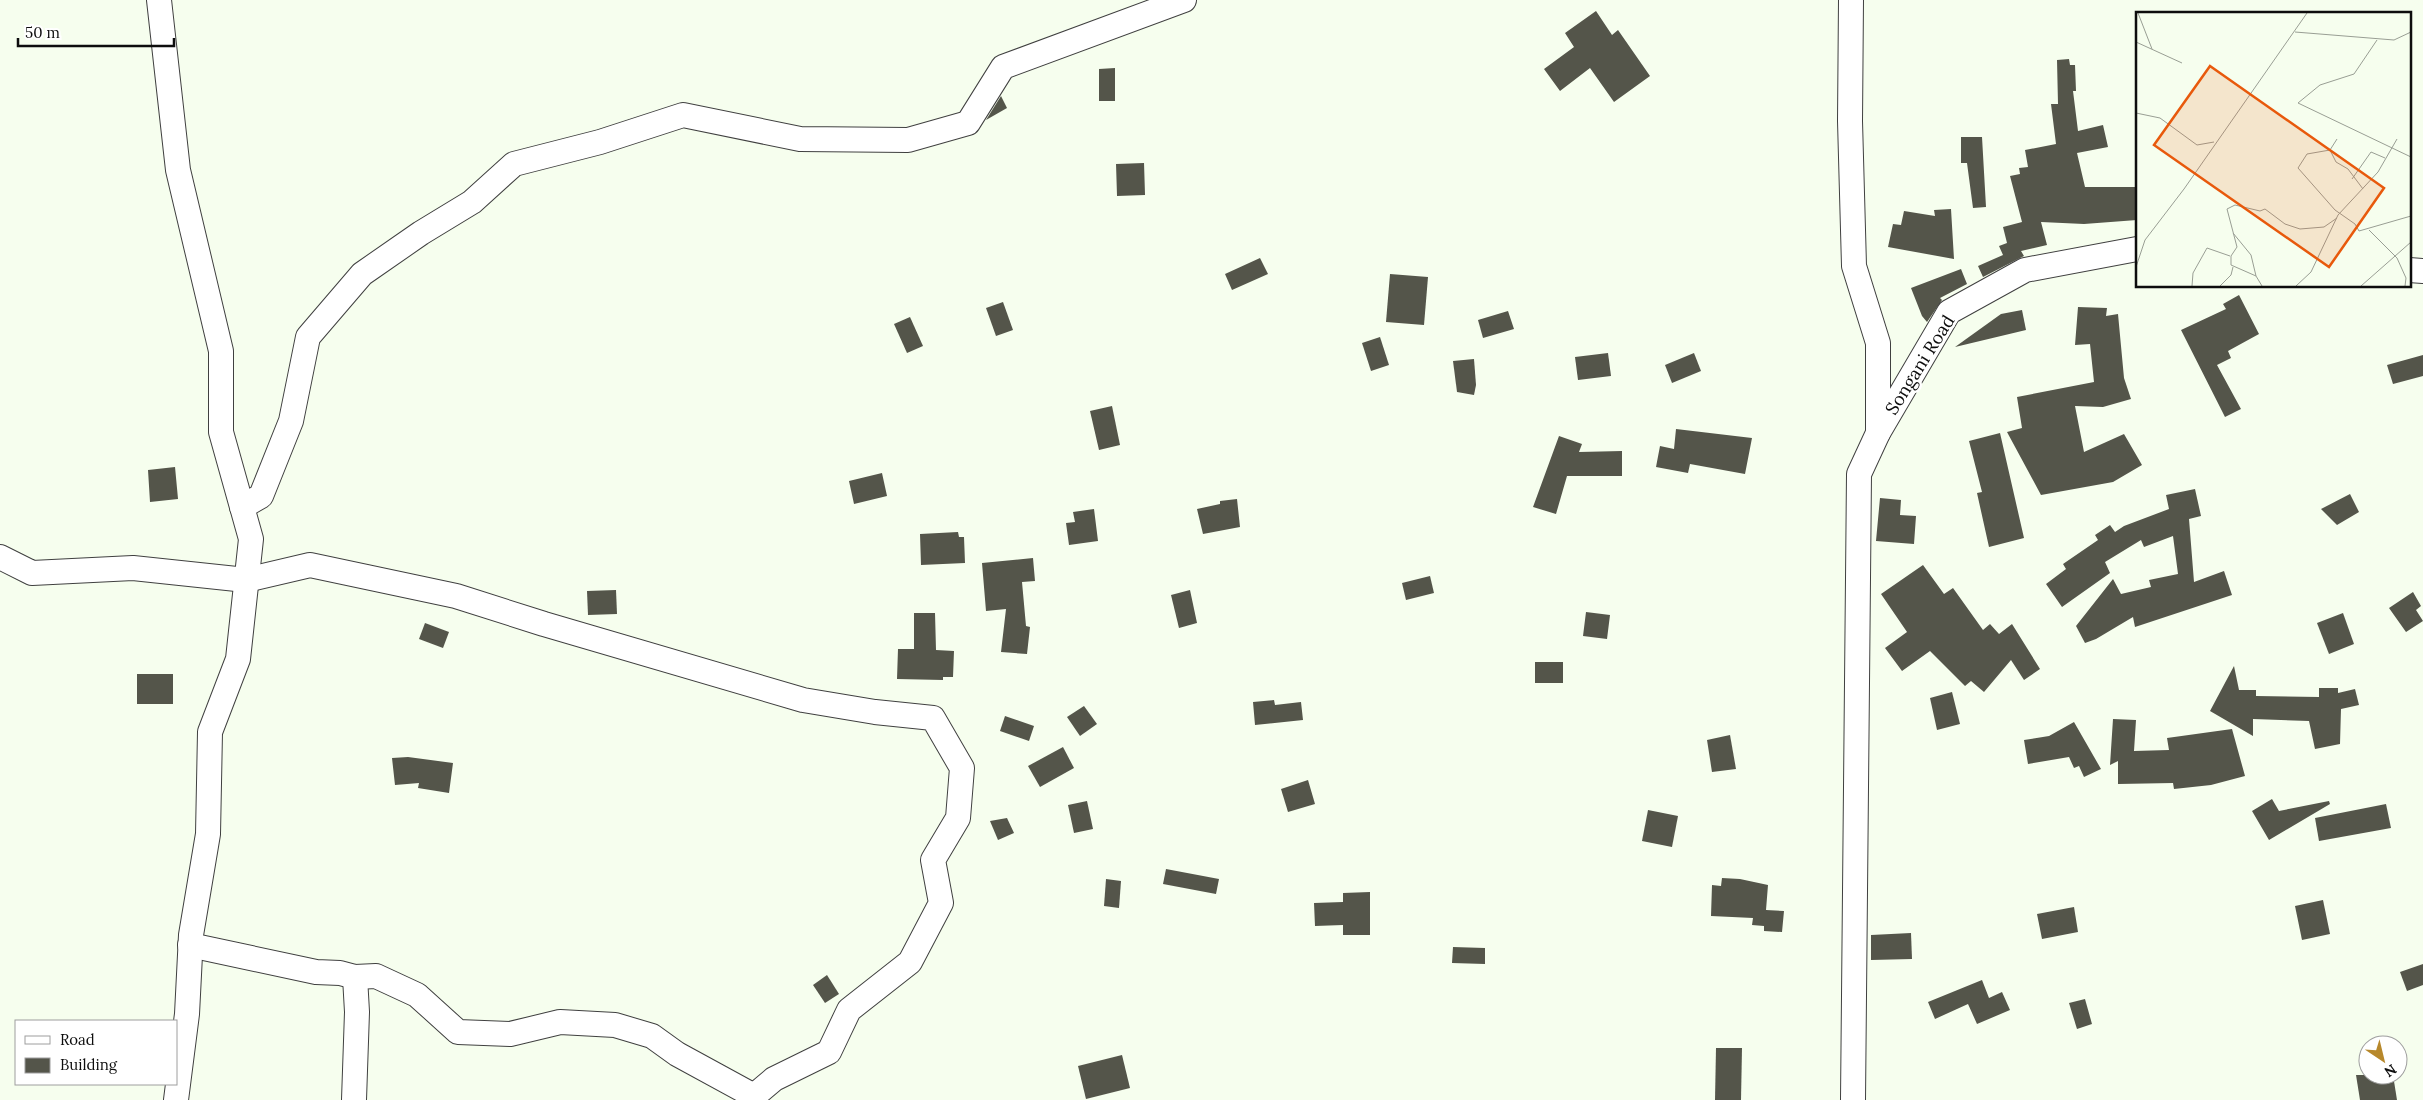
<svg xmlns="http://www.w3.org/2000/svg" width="2423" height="1100" viewBox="0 0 2423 1100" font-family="Lora,serif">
  <rect width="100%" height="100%" fill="#f6feee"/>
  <g fill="#54554a">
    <polygon points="1596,11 1612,35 1618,30 1650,76 1614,102 1590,68 1560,91 1544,69 1574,47 1565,33"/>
    <polygon points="2069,59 2070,65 2075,65 2076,91 2073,91 2078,131 2103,125 2108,147 2077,153 2085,187 2137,187 2137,220 2084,224 2041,222 2047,245 2021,251 2024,256 1983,277 1978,266 2003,255 1999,246 2007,243 2003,227 2022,222 2010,176 2020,174 2019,168 2028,167 2025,150 2056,144 2051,104 2058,104 2057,60"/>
    <polygon points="1115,68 1115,101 1099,101 1099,69"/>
    <polygon points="1001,96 1007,108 986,120"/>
    <polygon points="1961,137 1982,137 1986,207 1973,208 1967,163 1961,163"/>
    <polygon points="1144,163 1145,195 1117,196 1116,164"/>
    <polygon points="1951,209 1954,259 1888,247 1893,224 1901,225 1904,211 1935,216 1934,210"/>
    <polygon points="1260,258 1268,274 1232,290 1225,274"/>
    <polygon points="1961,269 1967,284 1940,298 1942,300 1927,322 1922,316 1911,288"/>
    <polygon points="1390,274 1428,277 1424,325 1386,322"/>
    <polygon points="2239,295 2259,334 2228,351 2231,358 2217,365 2241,409 2225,417 2181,330 2226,309 2223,304"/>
    <polygon points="1003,302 1013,330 996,336 986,308"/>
    <polygon points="2078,307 2107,308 2106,316 2118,314 2124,378 2131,399 2103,407 2075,406 2084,452 2124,434 2142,465 2113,482 2041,495 2007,432 2022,428 2017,397 2094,382 2090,344 2075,345"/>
    <polygon points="2022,310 2026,330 1955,347 2001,314"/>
    <polygon points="1508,311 1514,329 1483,338 1478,320"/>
    <polygon points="910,317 923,346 907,353 894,324"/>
    <polygon points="1380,337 1389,365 1371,371 1362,343"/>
    <polygon points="1608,353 1611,376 1578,380 1575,357"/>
    <polygon points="1694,353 1701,371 1672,383 1665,365"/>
    <polygon points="2423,355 2423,376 2393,384 2387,365"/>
    <polygon points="1474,359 1476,385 1474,395 1457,392 1453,361"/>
    <polygon points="1112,406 1120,445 1099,450 1090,411"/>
    <polygon points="1676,429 1752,438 1745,474 1690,464 1688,473 1656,467 1660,446 1674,449"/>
    <polygon points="2000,433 2024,538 1989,547 1977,493 1982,492 1969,441"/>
    <polygon points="1559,436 1582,444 1579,452 1622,451 1622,476 1567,476 1556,514 1533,507"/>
    <polygon points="175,467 178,499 150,502 148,470"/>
    <polygon points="882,473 887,496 854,504 849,481"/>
    <polygon points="2195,489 2201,516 2189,519 2194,582 2224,571 2232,595 2135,627 2133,617 2096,639 2085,643 2076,626 2113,579 2121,594 2151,587 2149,580 2178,574 2173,536 2144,547 2141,540 2105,562 2110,573 2062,607 2046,584 2066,569 2063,564 2098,540 2095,535 2110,525 2115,532 2124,526 2169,509 2166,495"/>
    <polygon points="2350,494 2359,512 2337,525 2321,509"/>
    <polygon points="1880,498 1901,500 1900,515 1916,516 1914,544 1876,541"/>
    <polygon points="1237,499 1240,527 1203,534 1197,509 1220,504 1220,501"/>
    <polygon points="1094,509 1098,541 1069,545 1066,523 1075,522 1073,512"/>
    <polygon points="958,532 959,537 964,537 965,563 921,565 920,534"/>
    <polygon points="1033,558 1035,581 1022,582 1026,626 1030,627 1027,654 1001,652 1006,609 986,611 982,563"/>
    <polygon points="1923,565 1944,594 1953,588 1983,630 1990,624 1999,634 2012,624 2040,669 2024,680 2011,660 1984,692 1971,681 1965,686 1930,651 1902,671 1885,648 1907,632 1881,594"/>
    <polygon points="1430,576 1434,593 1406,600 1402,583"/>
    <polygon points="616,590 617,614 588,615 587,591"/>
    <polygon points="1190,590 1197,623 1179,628 1171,595"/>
    <polygon points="2413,592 2421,606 2416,610 2423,621 2406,632 2389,608"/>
    <polygon points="1586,612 1610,615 1607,639 1583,636"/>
    <polygon points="914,613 935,613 936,650 954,651 953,677 943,677 943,680 897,679 898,649 914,649"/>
    <polygon points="2343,613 2354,644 2329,654 2317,623"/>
    <polygon points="425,623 449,632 443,648 419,639"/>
    <rect x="1535" y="662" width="28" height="21"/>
    <polygon points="2234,666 2239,690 2256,690 2256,696 2319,697 2319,688 2338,688 2338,693 2355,689 2359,705 2341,709 2340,744 2315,749 2309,721 2253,719 2253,736 2210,711"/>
    <rect x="137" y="674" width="36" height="30"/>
    <polygon points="1952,692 1960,724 1937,730 1930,698"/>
    <polygon points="1274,700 1275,705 1301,702 1303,720 1255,725 1253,702"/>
    <polygon points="1084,706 1097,724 1080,736 1067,717"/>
    <polygon points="1005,716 1034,726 1029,741 1000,731"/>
    <polygon points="2113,719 2136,720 2134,751 2169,750 2167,738 2232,729 2245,776 2211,785 2174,789 2173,783 2118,784 2118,761 2110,765"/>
    <polygon points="2074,722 2101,769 2084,777 2079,766 2074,768 2069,757 2028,764 2024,740 2049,736"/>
    <polygon points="1730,735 1736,769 1712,772 1707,740"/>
    <polygon points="1063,747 1074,768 1040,787 1028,766"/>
    <polygon points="408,757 453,763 449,793 418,788 419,783 395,785 392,758"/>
    <polygon points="1308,780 1315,804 1288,812 1281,789"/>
    <polygon points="2272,799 2279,811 2329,801 2330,804 2269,840 2252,811"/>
    <polygon points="1087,801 1093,829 1074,833 1068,805"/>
    <polygon points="2386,804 2391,828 2319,841 2315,818"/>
    <polygon points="1648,810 1678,816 1672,847 1642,841"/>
    <polygon points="1007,818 1014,833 998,840 990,821"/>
    <polygon points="1166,869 1219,879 1216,894 1163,884"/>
    <polygon points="1722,878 1740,879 1768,885 1766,910 1784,911 1782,932 1764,931 1764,926 1752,925 1753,918 1711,916 1712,885 1721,886"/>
    <polygon points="1106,879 1121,881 1119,908 1104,906"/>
    <polygon points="1370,892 1370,935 1343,935 1343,925 1315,926 1314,903 1343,902 1343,893"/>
    <polygon points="2323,900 2330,934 2302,940 2295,906"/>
    <polygon points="2074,907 2078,932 2042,939 2037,914"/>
    <polygon points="1911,933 1912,959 1871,960 1871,935"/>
    <polygon points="1453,947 1485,948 1485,964 1452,963"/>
    <polygon points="2423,964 2423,985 2407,991 2400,972"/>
    <polygon points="827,975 839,994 825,1003 813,985"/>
    <polygon points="1982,980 1989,998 2002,992 2010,1010 1977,1024 1968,1004 1935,1019 1928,1002"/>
    <polygon points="2085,999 2092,1024 2077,1029 2069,1003"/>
    <polygon points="1716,1048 1742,1048 1741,1100 1715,1100"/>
    <polygon points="1122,1055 1130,1088 1086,1099 1078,1066"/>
    <polygon points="2356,1075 2393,1075 2397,1100 2360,1100"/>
  </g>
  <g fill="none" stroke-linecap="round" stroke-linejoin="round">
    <g stroke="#404040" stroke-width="26">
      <g id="minor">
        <polyline points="159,0 178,170 221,351 221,432 251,539 238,659 210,732 208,834 191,935 187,1014 176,1100"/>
        <polyline points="1851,0 1850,121 1854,266 1878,343 1878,433 1859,474 1853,1100"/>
        <polyline points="2409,270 2423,271"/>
        <polyline points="1878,433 1949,312 2025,270 2137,249"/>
        <polyline points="242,507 261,496 291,421 308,337 362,274 421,233 472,202 514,164 600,142 683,115 800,139 908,140 968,123 1003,67 1184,0"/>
        <polyline points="0,557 32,573 133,568 246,580 310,565 456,596 544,624 803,700 875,712 933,718 962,768 958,818 933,860 941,903 910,962 849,1010 829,1052 774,1079 754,1096 754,1100"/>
        <polyline points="190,945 316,972 340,973 355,977 376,976 417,995 458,1032 510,1034 560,1022 615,1025 652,1036 677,1054 754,1096"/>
        <polyline points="354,1100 357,1012 355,977"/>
      </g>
    </g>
    <use href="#minor" stroke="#fff" stroke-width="24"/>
  </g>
  <g text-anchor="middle" stroke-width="5" stroke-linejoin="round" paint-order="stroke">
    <g font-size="18" fill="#0d0d0d" stroke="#fff">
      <text transform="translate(1920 365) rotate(-58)" y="6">Songani Road</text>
    </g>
  </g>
  <g transform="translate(2136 12)">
    <rect width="275" height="275" fill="#f6feee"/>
    <path fill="none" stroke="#999e94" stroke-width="1" d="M2 1 16 37M159 20 258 28 275 20M241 28 218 62 184 73 162 91 275 145M0 30 46 51M0 101 24 106 61 133 78 130M201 127 194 138 171 142 162 156 199 198 219 212 223 219 275 204M194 138 200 150 212 157 227 177M216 167 235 140 249 146M233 218 261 246 270 266 269 274M97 221 115 243 120 264M0 255 9 228 48 177 171 1M56 274 57 261 71 236 94 244M84 274 95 263 97 255M126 274 120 264 95 253V244L101 235 91 197 99 193 124 199 129 197 149 212 164 217 188 215 201 206M160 274 175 260 202 203 242 160 261 127M225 274 275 230"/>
    <path fill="#e8590c" fill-opacity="0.15" stroke="#e8590c" stroke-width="2.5" d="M74 54 248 176 193 255 18 133Z"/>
    <rect width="275" height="275" fill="none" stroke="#0d0d0d" stroke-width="2.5"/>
  </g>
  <rect x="15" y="1020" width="162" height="65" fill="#ffffff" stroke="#9e9e9e"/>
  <rect x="25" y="1036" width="25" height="8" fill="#ffffff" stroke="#9e9e9e"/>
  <text x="60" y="1045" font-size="15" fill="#0d0d0d">Road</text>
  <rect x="25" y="1058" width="25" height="15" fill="#54554a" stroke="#9e9e9e"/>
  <text x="60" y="1070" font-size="15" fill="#0d0d0d">Building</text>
  <g transform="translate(2383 1060) rotate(145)"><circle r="24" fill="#ffffff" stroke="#9e9e9e"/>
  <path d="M0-4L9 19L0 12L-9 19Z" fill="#b7882b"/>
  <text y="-8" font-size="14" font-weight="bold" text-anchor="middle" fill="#0d0d0d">N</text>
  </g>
  <path d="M18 38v8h156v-8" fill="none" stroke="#0d0d0d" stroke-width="2.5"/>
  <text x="25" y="38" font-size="15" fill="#0d0d0d" stroke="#ffffff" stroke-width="4" paint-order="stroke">50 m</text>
</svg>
